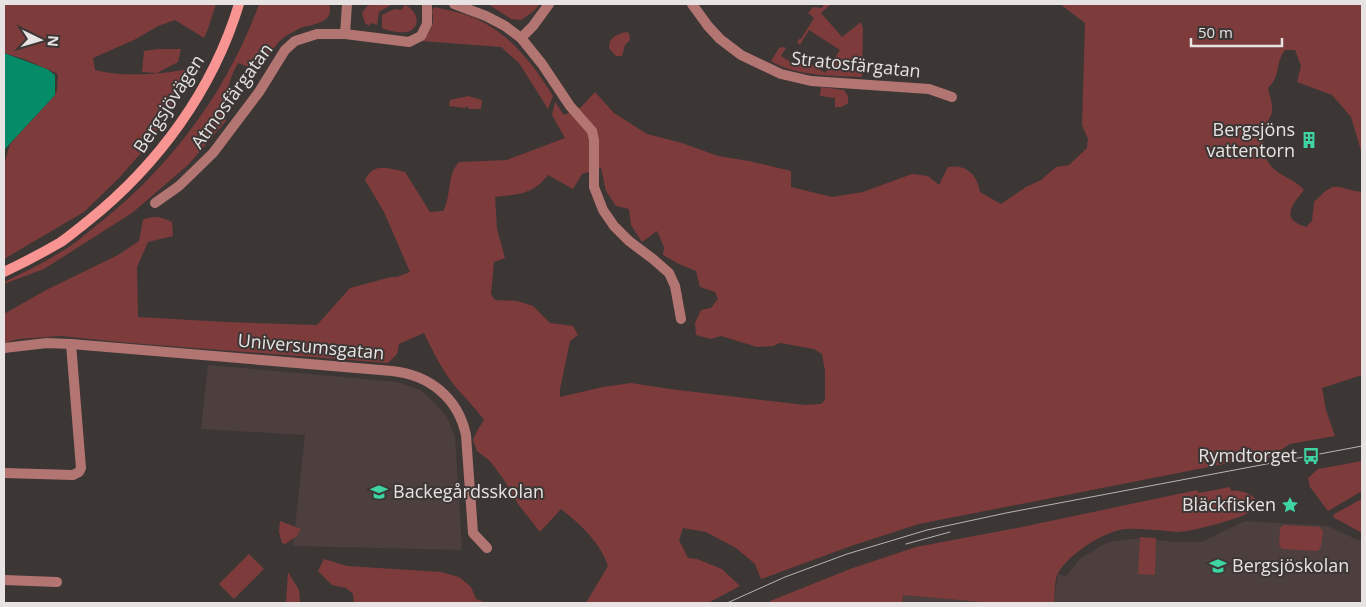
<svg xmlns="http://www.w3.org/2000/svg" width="1366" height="607" viewBox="0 0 1366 607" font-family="'Open Sans',sans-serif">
  <rect width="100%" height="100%" fill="#3c3635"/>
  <g fill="#4c3f3e">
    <polygon points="208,365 398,382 420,390 434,402 447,417 455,437 462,550 293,546 305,435 201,429"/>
    <polygon points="1245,521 1328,526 1362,542 1362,603 1054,603 1058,574 1066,576 1081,558 1108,542 1140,538 1175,542 1201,542"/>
    <polygon points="903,595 992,603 902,603"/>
  </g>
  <g fill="#7d3c3b" fill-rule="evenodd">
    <path d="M4 4H216L208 29 204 38 175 20 158 26 134 40 93 58 95 70C126 78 159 74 191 69L184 85 149 144 119 178 84 212 4 259V165L10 144 55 95 57 90 58 75 56 73 24 59 4 53Z"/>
    <path d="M259 4H329C335 23 313 24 300 28 294 31 288 35 283 38 273 46 266 61 259 71L238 63C228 81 223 101 226 121L188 165 132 213 44 269 4 284V282C25 272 45 262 64 250 74 244 83 236 92 229 167 172 227 93 259 4Z"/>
    <polygon points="373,4 391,5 379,12 377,25 371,23 369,26 365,23 362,13 367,6"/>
    <polygon points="488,4 540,4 534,11 521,20 511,19"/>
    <path d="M824 4H831L821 13 842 37 861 22 863 29 862 77C835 76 795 76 771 61L779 48 784 47 786 48 781 56 797 66 802 58 825 73 840 50 809 30 800 45 797 42 799 39H801L814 18 808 13 813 7 822 8Z"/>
    <path d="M1060 4H1362V154L1351 117 1332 95 1297 82 1301 66 1295 50H1285C1274 65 1282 74 1268 88 1269 94 1273 104 1272 111 1272 115 1269 119 1267 122 1262 136 1261 156 1272 167 1281 177 1295 179 1304 190 1293 204 1279 219 1306 227L1312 221 1314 202C1339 177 1333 189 1362 192V375L1322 388 1326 410 1335 436 1290 444 1268 458 1256 461 1234 462 919 524 851 546 761 579 755 564 736 548 706 532 683 528 679 540 688 558 697 559 722 569 740 586 708 603H586L608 566C600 542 581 525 561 509L540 532 518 504 504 480 490 461 477 451 473 440 477 431 484 420C477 410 469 402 461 393 445 376 434 354 424 333L399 344 397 354 388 363 130 343 61 336 18 339 4 343V314L46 290 118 255 139 241 143 220C154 215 160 217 172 222L173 236 148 242 137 267 138 317 226 322 317 325 350 288 391 277H397L410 272 384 212 365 180C373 162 389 168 405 172L430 212 443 211C452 196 446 176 459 162L507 160 565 138 552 115 555 102 564 115 581 107 595 92 614 113 647 134 682 143 718 156 749 161 791 171V187L832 197 863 192 912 174 928 176 939 185 948 167C966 164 977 174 980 192L1001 204 1026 187 1041 180 1056 167 1069 165 1087 148 1088 139 1082 125 1085 23ZM601 168 606 191 616 206 629 209 631 225 642 242 657 231 664 247 663 255 679 264 696 271 700 287 715 292 718 299 711 308 701 310 695 323 696 335 711 339 721 336 757 347 773 346 780 343 814 349 822 354 825 371V400L821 404 805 405 670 389 631 383 603 387 560 397V389L570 341 578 335 573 326 550 323 533 306 517 301 495 300 491 294 494 262 505 258 497 229 495 197C519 194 532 195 548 175L573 189 582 174Z"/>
    <path d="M405 5C415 9 423 23 410 31 404 34 388 31 382 28V15L394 9 401 10Z"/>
    <path d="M434 7C447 10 460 12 472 17 509 32 532 63 553 96L548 109 519 63 501 47 422 41C431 31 435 24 432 10Z"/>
    <path d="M626 32 629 33 630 40 625 45 622 56H616L609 48C609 37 616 35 626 32Z"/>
    <polygon points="158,49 181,49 178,62 157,73 142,72 144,51"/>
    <polygon points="821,87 844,90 848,96 848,103 842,107 835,107 835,98 820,96"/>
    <polygon points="468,96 482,100 481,109 468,109 468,106 465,108 449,106 450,100"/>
    <polygon points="1362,461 1362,491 1328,511 1310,487 1308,478 1318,469"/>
    <path d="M1230 487 1231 491C1241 490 1247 492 1255 498 1256 502 1256 506 1254 509 1246 518 1190 532 1177 532 1161 531 1144 528 1128 529 1106 529 1069 554 1058 573 1054 581 1055 595 1054 603H992L903 595 902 603H770V601L850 569 916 547 1022 527 1197 490 1199 493Z"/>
    <polygon points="1362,499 1362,533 1333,517 1334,514"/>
    <polygon points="280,521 301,529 297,536 285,544 282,543 279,532"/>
    <polygon points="1284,525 1320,527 1323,532 1321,547 1318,551 1282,549 1279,545 1280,528"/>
    <polygon points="1140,537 1156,538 1155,575 1138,574"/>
    <polygon points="249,554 264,569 234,599 219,584"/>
    <polygon points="324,559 347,566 441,572 459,577 471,587 476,599 487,603 354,603 353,594 346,588 332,585 318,571"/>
    <polygon points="288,572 299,590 300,603 286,603"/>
  </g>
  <polygon fill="#038c67" points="4,53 47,69 55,75 55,95 4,150"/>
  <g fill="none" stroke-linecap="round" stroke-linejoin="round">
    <g stroke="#b37572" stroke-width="10">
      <polyline points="454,4 486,16 505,26 521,38 542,64 570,106 592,131 594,140 594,187 603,210 614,226 629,241 653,259 669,273 675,286 681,319"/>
      <polyline points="692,4 708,26 720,39 741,55 781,74 811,81 929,89 952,97"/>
      <polyline points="345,34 347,4"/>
      <polyline points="521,38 533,26 549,4"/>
      <polyline points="155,203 179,186 213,153 259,92 285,50 295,41 317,34 345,34 409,42 421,36 427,24 427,4"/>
      <path d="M4 348 47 343 71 344 392 371C430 375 458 398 466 435L473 533 487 548"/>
      <polyline points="4,473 73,475 79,472 81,468 71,344"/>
      <polyline points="4,580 57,582"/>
    </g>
    <path stroke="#f89592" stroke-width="10" d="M4 272C23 263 42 253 61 242 70 236 79 228 88 221 158 165 213 90 239 4"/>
    <g stroke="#b9b5b4" stroke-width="1">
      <polyline points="906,544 950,532"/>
      <polyline points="727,603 785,577 847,554 927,530 1006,513 1362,446"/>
    </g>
  </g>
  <defs>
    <g id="building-bare" transform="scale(1.35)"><path d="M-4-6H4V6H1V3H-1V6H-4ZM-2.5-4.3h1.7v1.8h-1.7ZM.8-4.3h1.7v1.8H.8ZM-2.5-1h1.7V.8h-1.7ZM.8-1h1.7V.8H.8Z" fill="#3ed4a3" stroke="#3c3635" stroke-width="2.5" paint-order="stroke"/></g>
    <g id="bus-bare" transform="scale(1.35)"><path d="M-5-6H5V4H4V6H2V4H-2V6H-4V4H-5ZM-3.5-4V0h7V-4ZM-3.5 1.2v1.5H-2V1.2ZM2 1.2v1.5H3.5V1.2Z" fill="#3ed4a3" stroke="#3c3635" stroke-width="2.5" paint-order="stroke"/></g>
    <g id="school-bare" transform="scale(1.35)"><path d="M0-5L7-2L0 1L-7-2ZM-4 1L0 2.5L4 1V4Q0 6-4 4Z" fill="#3ed4a3" stroke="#3c3635" stroke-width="2.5" paint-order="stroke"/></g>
    <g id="sight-bare" transform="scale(1.35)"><path d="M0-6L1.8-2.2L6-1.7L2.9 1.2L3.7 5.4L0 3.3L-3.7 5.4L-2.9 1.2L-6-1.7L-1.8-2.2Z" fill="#3ed4a3" stroke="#3c3635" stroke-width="2.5" paint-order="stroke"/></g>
  </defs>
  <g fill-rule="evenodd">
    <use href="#building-bare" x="1309" y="140"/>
    <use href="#bus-bare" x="1311" y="456"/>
    <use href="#school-bare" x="379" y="492"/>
    <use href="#sight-bare" x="1290" y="505"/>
    <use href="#school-bare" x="1218" y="566"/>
  </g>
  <g text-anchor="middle" stroke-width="4" stroke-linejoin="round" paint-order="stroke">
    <g font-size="18" fill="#e7e3e2" stroke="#3c3635">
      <text transform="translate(856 65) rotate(6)" y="6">Stratosfärgatan</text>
      <text transform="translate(232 96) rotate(-54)" y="6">Atmosfärgatan</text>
      <text transform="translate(169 104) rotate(-57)" y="6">Bergsjövägen</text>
      <text transform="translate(311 347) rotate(5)" y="6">Universumsgatan</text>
    </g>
    <g font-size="18" fill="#e7e3e2" stroke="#3c3635" text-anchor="end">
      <text x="1295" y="136">Bergsjöns<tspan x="1295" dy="21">vattentorn</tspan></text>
      <text x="1297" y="462">Rymdtorget</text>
      <text x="393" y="498" text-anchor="start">Backegårdsskolan</text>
      <text x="1276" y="511">Bläckfisken</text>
      <text x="1232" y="572" text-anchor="start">Bergsjöskolan</text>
    </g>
  </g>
  <rect width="1366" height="607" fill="none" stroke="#e7e3e2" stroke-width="10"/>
  <g transform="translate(40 40) rotate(95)" stroke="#3c3635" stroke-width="4" paint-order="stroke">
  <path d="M0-4L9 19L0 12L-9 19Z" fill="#e7e3e2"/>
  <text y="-8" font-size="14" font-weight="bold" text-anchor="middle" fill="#e7e3e2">N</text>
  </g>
  <path d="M1191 38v8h91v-8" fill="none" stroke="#e7e3e2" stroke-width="2.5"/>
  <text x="1198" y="38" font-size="15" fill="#e7e3e2" stroke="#3c3635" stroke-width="4" paint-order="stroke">50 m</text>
</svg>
